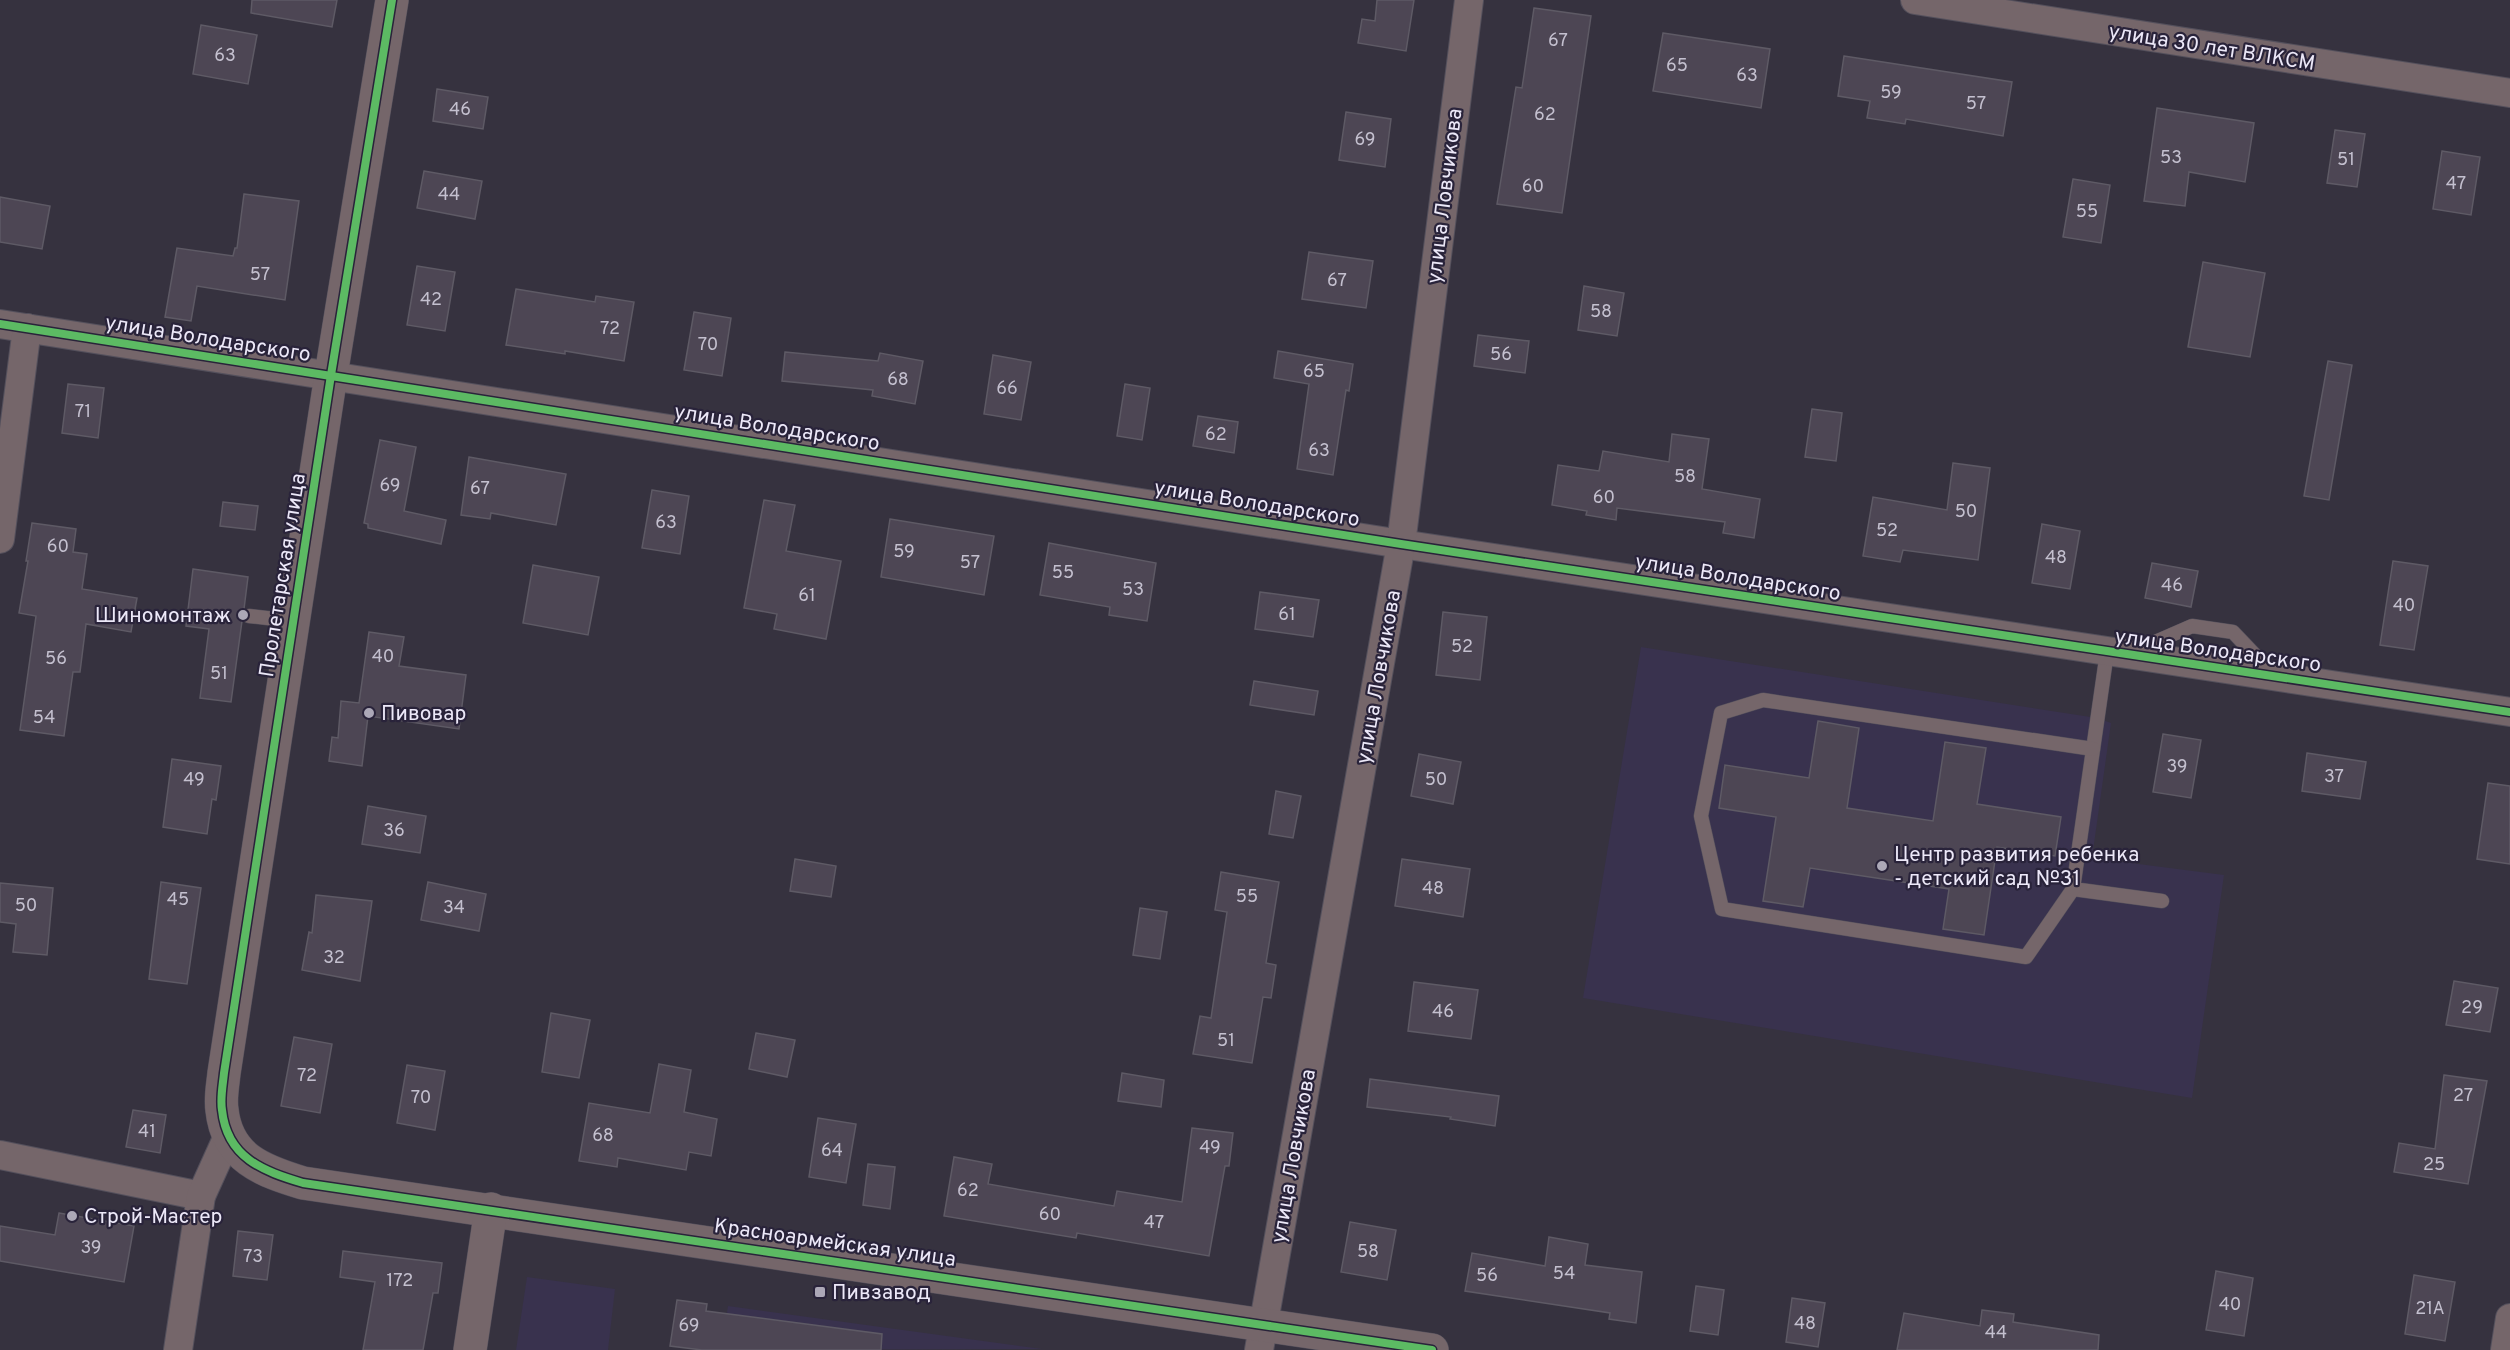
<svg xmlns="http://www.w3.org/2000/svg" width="2510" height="1350" viewBox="0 0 2510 1350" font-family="Overpass,sans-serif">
  <rect width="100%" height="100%" fill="#36323f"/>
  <g fill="#39324e">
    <polygon points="1641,647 2097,718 2111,723 2092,858 2224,875 2192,1098 1583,998"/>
    <polygon points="527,1277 615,1289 608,1350 516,1350"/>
    <polygon points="728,1306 1042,1349 721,1350"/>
  </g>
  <g fill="#4d4654" stroke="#5e5a65" stroke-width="1.5">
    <polygon points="252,0 337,0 332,27 251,13"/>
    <polygon points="1377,0 1414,0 1406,51 1358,43 1362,19 1375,21"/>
    <polygon points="1534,8 1591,16 1562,213 1497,204 1516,87 1522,88"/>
    <polygon points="201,25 257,35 248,84 193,74"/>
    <polygon points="1663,33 1770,49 1761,108 1653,91"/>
    <polygon points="1844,56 2012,82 2003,136 1906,119 1905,124 1867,118 1870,101 1838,96"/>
    <polygon points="437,89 488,97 483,129 433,121"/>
    <polygon points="2157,108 2254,123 2245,182 2189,172 2185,206 2144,201"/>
    <polygon points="1346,112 1391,119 1385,167 1339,160"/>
    <polygon points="2335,130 2365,134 2357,187 2327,183"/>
    <polygon points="2442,151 2480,157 2471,215 2433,209"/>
    <polygon points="424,171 482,181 475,219 417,208"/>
    <polygon points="2073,179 2110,185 2101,243 2063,237"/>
    <polygon points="244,194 299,201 285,300 197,286 191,321 165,317 177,248 233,256 235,248 237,248"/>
    <polygon points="0,197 50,206 42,249 0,242"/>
    <polygon points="1309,252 1373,261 1366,308 1302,299"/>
    <polygon points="2203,262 2265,273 2250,357 2188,347"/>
    <polygon points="417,266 455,272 445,331 407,325"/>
    <polygon points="1584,286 1624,293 1617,336 1578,330"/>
    <polygon points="516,289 595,302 596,296 634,302 624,361 565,351 565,354 506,345"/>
    <polygon points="694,312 731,318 722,376 684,370"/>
    <polygon points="1478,335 1529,341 1525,373 1474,366"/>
    <polygon points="1278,351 1353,364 1349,391 1346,390 1333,475 1297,469 1309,384 1274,378"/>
    <polygon points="785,352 878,361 880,353 923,361 915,404 872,396 873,390 782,381"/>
    <polygon points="993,355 1031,362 1021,420 984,414"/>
    <polygon points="2328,361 2352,365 2329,500 2304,496"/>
    <polygon points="68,384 104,388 98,438 62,433"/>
    <polygon points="1125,384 1150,388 1142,440 1117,436"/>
    <polygon points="1812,409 1842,413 1836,461 1805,457"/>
    <polygon points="1198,416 1238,422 1234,453 1193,446"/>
    <polygon points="1672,434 1709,439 1702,489 1760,499 1754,538 1723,533 1725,522 1617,508 1616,520 1586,515 1587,511 1552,505 1558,465 1599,471 1603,451 1669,462"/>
    <polygon points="380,440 416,447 404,511 446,520 441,544 368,528 368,524 364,523"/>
    <polygon points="469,457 566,474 556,525 491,513 490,519 461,515"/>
    <polygon points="1953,463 1990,468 1978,560 1903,550 1900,562 1863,556 1873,497 1947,510"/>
    <polygon points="652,490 689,496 680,554 642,548"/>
    <polygon points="764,500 795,505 786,551 841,561 826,639 774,629 777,614 744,608"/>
    <polygon points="223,502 258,506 255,530 220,526"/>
    <polygon points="890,519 994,536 984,595 881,577"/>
    <polygon points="32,523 76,529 73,552 87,554 82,589 137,598 131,632 86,624 80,672 73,672 64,736 20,730 36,616 19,613 28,561 26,561"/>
    <polygon points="2042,524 2080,531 2070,589 2032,583"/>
    <polygon points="1049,543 1156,563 1147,621 1109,615 1110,607 1040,595"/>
    <polygon points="2393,561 2428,566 2414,650 2380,645"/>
    <polygon points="2152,563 2198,571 2191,607 2145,598"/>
    <polygon points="533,565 599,577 588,635 523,623"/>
    <polygon points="193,569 248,577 244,609 240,614 242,621 231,702 200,698 209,629 186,626"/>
    <polygon points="1260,592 1319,600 1313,637 1255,629"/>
    <polygon points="1443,612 1487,617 1480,680 1436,675"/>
    <polygon points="369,632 404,637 399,666 466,675 459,729 368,716 362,766 329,761 332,737 338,738 341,701 359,703"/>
    <polygon points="1254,681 1318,691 1314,715 1250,705"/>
    <polygon points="1818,721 1859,728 1847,808 1933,821 1945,742 1986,748 1977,804 2061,817 2055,856 1997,847 1984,935 1943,929 1949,889 1810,868 1803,907 1763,901 1776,817 1719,808 1725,765 1809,778"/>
    <polygon points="2163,734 2201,740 2191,798 2153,792"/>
    <polygon points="2307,753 2366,762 2360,799 2302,791"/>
    <polygon points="1419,754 1461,762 1453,804 1411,796"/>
    <polygon points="172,759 221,766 216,800 212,799 207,834 163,827"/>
    <polygon points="2488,783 2510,786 2510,864 2477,859"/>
    <polygon points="1276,791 1301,796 1293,838 1269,834"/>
    <polygon points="368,806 426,816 420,853 362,844"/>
    <polygon points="795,859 836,866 831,897 790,891"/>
    <polygon points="1402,859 1470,869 1463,917 1395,906"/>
    <polygon points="1221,872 1279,882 1266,963 1276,965 1271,998 1263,997 1252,1063 1193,1054 1200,1016 1211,1018 1227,912 1215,910"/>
    <polygon points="161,882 201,888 187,984 149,979"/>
    <polygon points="428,882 486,894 479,931 421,920"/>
    <polygon points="0,883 53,888 47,955 13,952 16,924 0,922"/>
    <polygon points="316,895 372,901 360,981 302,970 309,932 312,933"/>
    <polygon points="1140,908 1167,912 1160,959 1133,955"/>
    <polygon points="2454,981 2498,988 2490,1032 2446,1025"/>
    <polygon points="1414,982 1478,990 1471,1039 1408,1031"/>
    <polygon points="551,1013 590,1020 579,1078 542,1072"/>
    <polygon points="756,1033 795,1040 787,1077 749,1069"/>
    <polygon points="294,1037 332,1044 320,1113 281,1106"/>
    <polygon points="659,1064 691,1070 684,1112 717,1119 711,1156 689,1152 686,1170 618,1158 617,1167 579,1161 589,1103 650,1113"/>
    <polygon points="407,1065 445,1071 435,1130 397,1123"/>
    <polygon points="1122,1073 1164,1080 1161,1107 1118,1101"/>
    <polygon points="2444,1075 2487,1081 2468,1184 2394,1172 2399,1143 2435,1149"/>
    <polygon points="1370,1079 1499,1096 1495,1126 1450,1119 1451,1117 1367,1107"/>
    <polygon points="133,1110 166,1115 160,1153 126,1147"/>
    <polygon points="818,1118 856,1124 846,1183 809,1177"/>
    <polygon points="1192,1128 1233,1133 1229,1166 1225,1166 1209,1256 1077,1233 1076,1238 944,1216 954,1157 992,1164 988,1184 1114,1206 1117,1191 1182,1202"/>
    <polygon points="868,1164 895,1167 890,1209 863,1205"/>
    <polygon points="59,1213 134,1226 124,1282 0,1261 0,1226 55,1235"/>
    <polygon points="1350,1222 1396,1230 1387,1280 1341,1272"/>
    <polygon points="238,1231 273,1235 267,1280 233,1276"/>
    <polygon points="1549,1237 1588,1244 1585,1265 1642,1272 1636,1323 1609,1319 1610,1313 1465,1291 1472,1253 1545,1266"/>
    <polygon points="343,1251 442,1263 438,1293 433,1293 423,1350 363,1350 375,1282 340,1277"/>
    <polygon points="2216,1271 2253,1278 2244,1336 2206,1330"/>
    <polygon points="2414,1275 2455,1282 2445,1341 2405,1334"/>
    <polygon points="1696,1286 1724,1290 1718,1335 1690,1331"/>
    <polygon points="1792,1298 1825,1303 1818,1347 1786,1342"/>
    <polygon points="677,1300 707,1304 706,1311 882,1334 881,1350 702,1350 670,1346"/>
    <polygon points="1982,1310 2014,1314 2013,1322 2099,1335 2098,1350 1897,1350 1904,1313 1980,1326"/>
  </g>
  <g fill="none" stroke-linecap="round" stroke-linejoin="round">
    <g stroke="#54505c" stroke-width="15">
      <g id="service">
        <polyline points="249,616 293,621"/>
        <polyline points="2137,650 2192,626 2233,632 2272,673"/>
        <polyline points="2107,652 2073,889 2162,901"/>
        <polyline points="2073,889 2026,957 1722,909 1701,816 1721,713 1763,700 2093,749"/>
      </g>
    </g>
    <g stroke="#54505c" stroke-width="30">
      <g id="minor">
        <polyline points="1915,0 2510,93"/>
        <polyline points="0,324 1401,544 2510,712"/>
        <polyline points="0,539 27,328"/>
        <polyline points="0,1155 201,1196"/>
        <polyline points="178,1350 201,1196 229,1134"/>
        <polyline points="1259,1350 1401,544 1469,0"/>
        <polyline points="2505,1350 2510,1318"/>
      </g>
    </g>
    <g stroke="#54505c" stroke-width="34">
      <g id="tertiary">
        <path d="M392 0 331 375 224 1073C223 1084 220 1098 222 1110 227 1158 263 1171 303 1183L1432 1350"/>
        <polyline points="470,1350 491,1209"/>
      </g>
    </g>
    <use href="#service" stroke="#75666a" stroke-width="14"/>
    <use href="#minor" stroke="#75666a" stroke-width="28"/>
    <use href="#tertiary" stroke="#75666a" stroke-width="33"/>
    <g stroke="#29233a" stroke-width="11">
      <g id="cycleway">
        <path d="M392 0 331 375 224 1073C223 1084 220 1098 222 1110 227 1158 263 1171 303 1183L1432 1350"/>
        <polyline points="0,324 1401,544 2510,712"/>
      </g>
    </g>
    <use href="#cycleway" stroke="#5cba63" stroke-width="8"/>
  </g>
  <g fill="#aca8b7" stroke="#29233a" stroke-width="2">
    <circle cx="243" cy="615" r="6"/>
    <circle cx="369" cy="713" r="6"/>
    <circle cx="1882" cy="866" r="6"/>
    <circle cx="72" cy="1216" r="6"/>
    <rect x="814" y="1286" width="12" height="12" rx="3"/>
  </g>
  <g text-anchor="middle" stroke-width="4.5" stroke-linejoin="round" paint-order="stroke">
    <g font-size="18" fill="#c4c0cf">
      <text x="1558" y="46">67</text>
      <text x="225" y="61">63</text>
      <text x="1677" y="71">65</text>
      <text x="1747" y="81">63</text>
      <text x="1891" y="98">59</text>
      <text x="1976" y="109">57</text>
      <text x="460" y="115">46</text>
      <text x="1545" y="120">62</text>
      <text x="1365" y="145">69</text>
      <text x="2171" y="163">53</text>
      <text x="2346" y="165">51</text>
      <text x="2456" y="189">47</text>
      <text x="1533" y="192">60</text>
      <text x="449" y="200">44</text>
      <text x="2087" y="217">55</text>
      <text x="260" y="280">57</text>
      <text x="1337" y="286">67</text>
      <text x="431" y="305">42</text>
      <text x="1601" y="317">58</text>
      <text x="610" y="334">72</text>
      <text x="708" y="350">70</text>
      <text x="1501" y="360">56</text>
      <text x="1314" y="377">65</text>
      <text x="898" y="385">68</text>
      <text x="1007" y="394">66</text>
      <text x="83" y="417">71</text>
      <text x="1216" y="440">62</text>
      <text x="1319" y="456">63</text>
      <text x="1685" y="482">58</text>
      <text x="390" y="491">69</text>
      <text x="480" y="494">67</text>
      <text x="1604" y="503">60</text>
      <text x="1966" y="517">50</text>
      <text x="666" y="528">63</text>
      <text x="1887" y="536">52</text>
      <text x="58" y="552">60</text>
      <text x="904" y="557">59</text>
      <text x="2056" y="563">48</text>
      <text x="970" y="568">57</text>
      <text x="1063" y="578">55</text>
      <text x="2172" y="591">46</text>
      <text x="1133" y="595">53</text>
      <text x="807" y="601">61</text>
      <text x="2404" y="611">40</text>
      <text x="1287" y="620">61</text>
      <text x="1462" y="652">52</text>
      <text x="383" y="662">40</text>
      <text x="56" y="664">56</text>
      <text x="219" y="679">51</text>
      <text x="44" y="723">54</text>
      <text x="2177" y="772">39</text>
      <text x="2334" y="782">37</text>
      <text x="194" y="785">49</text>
      <text x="1436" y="785">50</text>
      <text x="394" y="836">36</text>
      <text x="1433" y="894">48</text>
      <text x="1247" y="902">55</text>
      <text x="178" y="905">45</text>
      <text x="26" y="911">50</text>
      <text x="454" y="913">34</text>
      <text x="334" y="963">32</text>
      <text x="2472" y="1013">29</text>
      <text x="1443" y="1017">46</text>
      <text x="1226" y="1046">51</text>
      <text x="307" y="1081">72</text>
      <text x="2463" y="1101">27</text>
      <text x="421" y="1103">70</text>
      <text x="147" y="1137">41</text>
      <text x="603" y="1141">68</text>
      <text x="1210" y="1153">49</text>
      <text x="832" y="1156">64</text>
      <text x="2434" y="1170">25</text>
      <text x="968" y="1196">62</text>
      <text x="1050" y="1220">60</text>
      <text x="1154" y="1228">47</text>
      <text x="91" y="1253">39</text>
      <text x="1368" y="1257">58</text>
      <text x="253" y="1262">73</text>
      <text x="1564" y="1279">54</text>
      <text x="1487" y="1281">56</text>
      <text x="400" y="1286">172</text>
      <text x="2230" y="1310">40</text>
      <text x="2430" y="1314">21А</text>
      <text x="1805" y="1329">48</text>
      <text x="689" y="1331">69</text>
      <text x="1996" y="1338">44</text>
    </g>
    <g font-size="21" fill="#ece8f8" stroke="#29233a">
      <text transform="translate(2212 47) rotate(9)" y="7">улица 30 лет ВЛКСМ</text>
      <text transform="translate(1444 196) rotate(-83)" y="7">улица Ловчикова</text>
      <text transform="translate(208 338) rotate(9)" y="7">улица Володарского</text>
      <text transform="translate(777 427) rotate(9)" y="7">улица Володарского</text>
      <text transform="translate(1257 503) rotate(9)" y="7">улица Володарского</text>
      <text transform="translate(282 575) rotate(-81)" y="7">Пролетарская улица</text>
      <text transform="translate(1738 577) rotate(9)" y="7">улица Володарского</text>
      <text transform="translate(2218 650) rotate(8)" y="7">улица Володарского</text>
      <text transform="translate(1378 677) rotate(-80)" y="7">улица Ловчикова</text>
      <text transform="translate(1293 1156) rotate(-80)" y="7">улица Ловчикова</text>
      <text transform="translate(835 1242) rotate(8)" y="7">Красноармейская улица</text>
    </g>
    <g font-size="21" fill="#ece8f8" stroke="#29233a" text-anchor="start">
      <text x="231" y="622" text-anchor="end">Шиномонтаж</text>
      <text x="381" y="720">Пивовар</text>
      <text x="1894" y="861">Центр развития ребенка<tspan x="1894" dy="24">- детский сад №31</tspan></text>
      <text x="84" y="1223">Строй-Мастер</text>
      <text x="832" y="1299">Пивзавод</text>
    </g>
  </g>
</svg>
